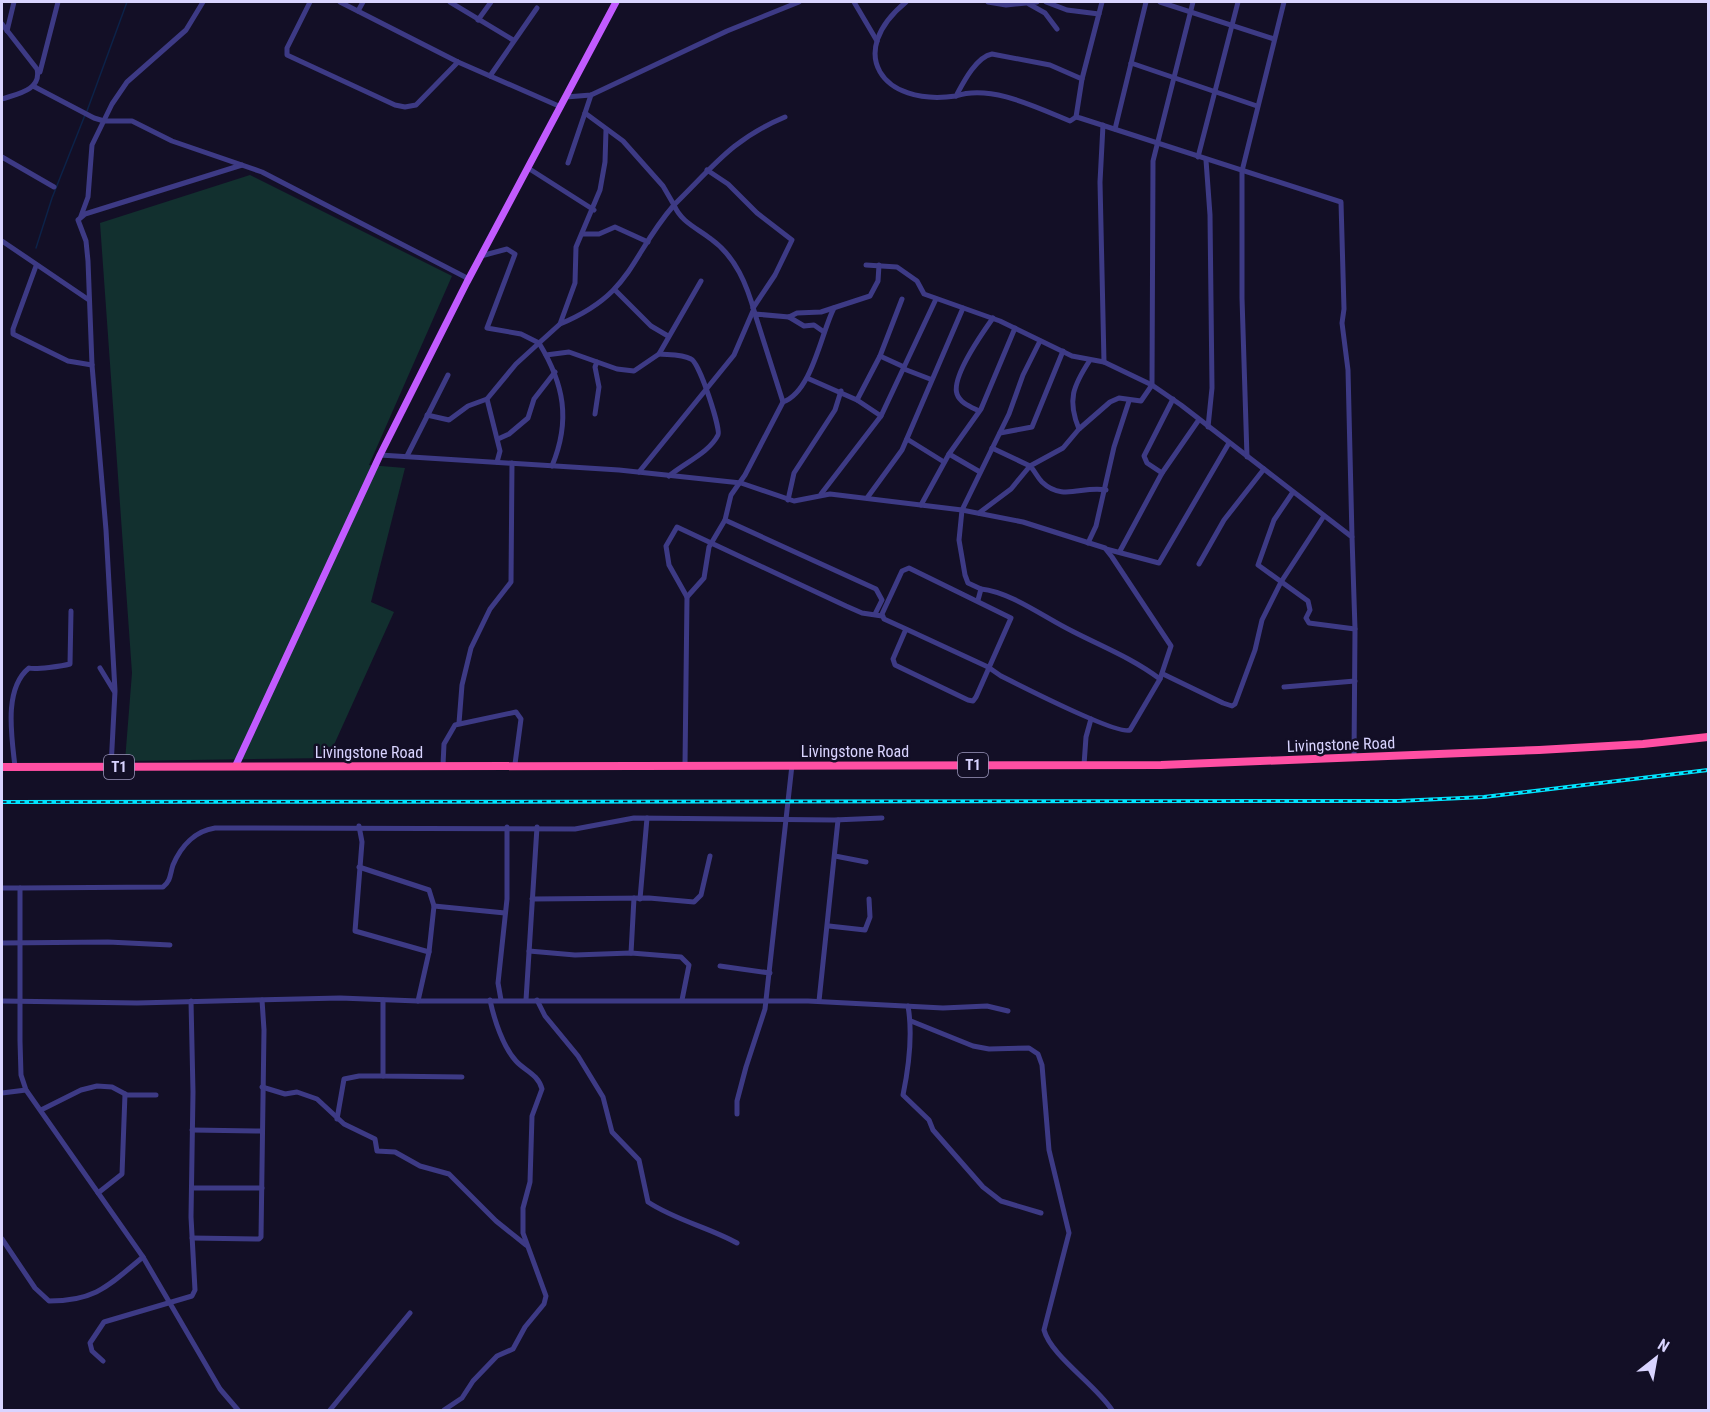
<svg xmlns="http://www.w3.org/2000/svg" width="1710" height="1412" viewBox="0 0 1710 1412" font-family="'Roboto Condensed',sans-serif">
  <rect width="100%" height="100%" fill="#130f26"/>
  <polygon fill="#12302f" points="250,175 452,276 369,465 405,468 371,602 394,612 328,758 125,761 132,673 100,223"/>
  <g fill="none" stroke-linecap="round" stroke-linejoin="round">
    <g stroke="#0c2248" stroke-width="1.5">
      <polyline points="87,111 127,2"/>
      <polyline points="36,248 52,198 85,115"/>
    </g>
    <g stroke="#3d3a85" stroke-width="5">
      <polyline points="310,2 287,48 287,55 395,105 405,107 416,105 458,62"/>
      <polyline points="340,2 458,62 561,107"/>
      <polyline points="450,2 513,40"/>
      <polyline points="854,2 877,41"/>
      <path d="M906 2C845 52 881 107 956 96 963 83 976 57 992 54L1050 65 1082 79"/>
      <polyline points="988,2 1006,5 1037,2"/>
      <polyline points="1046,2 1067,10 1099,14"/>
      <polyline points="1160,2 1274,39"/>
      <polyline points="1029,4 1045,13 1057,29"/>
      <polyline points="358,11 363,2"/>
      <polyline points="478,20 491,2"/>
      <path d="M2 24 37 69C42 90 17 94 2 99"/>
      <polyline points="7,31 14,2"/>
      <polyline points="1131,63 1257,106"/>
      <polyline points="40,72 58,2"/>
      <polyline points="490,76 537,8"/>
      <polyline points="33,86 94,118 104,121 132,121 172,141 262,172 469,279"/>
      <path d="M591 95 585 113 623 141 663 186 674 205C713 167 732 139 785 117"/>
      <path d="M956 96C991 84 1038 108 1070 121L1076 117 1080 118 1341 202 1344 309 1342 323 1348 370 1352 537"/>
      <polyline points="566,97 591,95 727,31 799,2"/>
      <polyline points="1076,117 1082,79 1102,2"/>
      <polyline points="1115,129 1146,2"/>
      <path d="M606 130 605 162 600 190 576 247 575 283 560 324C634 293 629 257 674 205 681 222 697 228 711 239 736 257 747 285 755 314"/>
      <polyline points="2,157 54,187"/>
      <polyline points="1198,157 1238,2"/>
      <polyline points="1206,160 1210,215 1212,388 1208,427"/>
      <polyline points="568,163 585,113"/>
      <polyline points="528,168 594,210"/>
      <polyline points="707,170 728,184 757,213 792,240 775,275 753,308"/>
      <polyline points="81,216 88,197 92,145 112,104 127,82 186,30 203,2"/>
      <polyline points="582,234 599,234 615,227 648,242"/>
      <polyline points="2,241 89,300"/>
      <polyline points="481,256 507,249 515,254 487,328 521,334 539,343 516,364 487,399 500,451 497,462"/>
      <polyline points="866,265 897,267 917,281 924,294 1000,321 1072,356 1104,362 1100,182 1103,125"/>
      <polyline points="36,266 13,329 13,334 68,361 92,365"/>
      <polyline points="615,290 651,326 668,336"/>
      <polyline points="789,317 804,326 814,325 824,332"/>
      <path d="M659 354C669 355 682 354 691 359 700 363 721 430 718 435 709 453 684 463 669 476"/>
      <polyline points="546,355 569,352 617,369 634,371 659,354 701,281"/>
      <polyline points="880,356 904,367"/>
      <polyline points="1104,362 1152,385 1181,405 1352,537 1355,629 1354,757"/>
      <polyline points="904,369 930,379"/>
      <polyline points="807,378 857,400 880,356 902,299"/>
      <path d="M783 402C812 392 821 333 834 308"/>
      <path d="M979 411C971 407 960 403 957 394 951 377 983 332 993 318"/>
      <polyline points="595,414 599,387 595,367 597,362"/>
      <polyline points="427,415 449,420 468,406 487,399"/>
      <polyline points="881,416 936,299"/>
      <path d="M1079 429C1067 400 1073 386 1090 360"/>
      <polyline points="1000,433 1032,427 1063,351"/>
      <polyline points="498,439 509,434 528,418 534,399 555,372"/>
      <polyline points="907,439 944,462"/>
      <polyline points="949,454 980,472"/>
      <polyline points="380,455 619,470 741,483 794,501 830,494 962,510 1023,522 1105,548 1112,557 1171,646 1160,679"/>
      <polyline points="407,456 448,375"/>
      <polyline points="1247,457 1242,298 1242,171 1284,2"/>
      <path d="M552 466C571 420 564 384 539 343L560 324"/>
      <polyline points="639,472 734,355 753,311"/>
      <polyline points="1162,473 1147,463 1144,456 1173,399"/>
      <path d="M1106 490C1083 485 1063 502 1042 482 1037 477 1035 471 1030 466L1063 448 1079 429 1110 402 1119 398 1141 401 1152 385 1153 161 1193 2"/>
      <polyline points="1293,492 1274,520 1258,565 1308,601 1310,610 1306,618 1309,623 1355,629"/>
      <polyline points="821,494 881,416 857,400"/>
      <polyline points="867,498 902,450 963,308"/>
      <polyline points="788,500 794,473 835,410 841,391"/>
      <polyline points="921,505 949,454 981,409 1015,328"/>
      <polyline points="979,513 1011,489 1030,466 992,448"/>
      <polyline points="725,520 876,589 882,600 875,614"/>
      <polyline points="1088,543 1096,526 1114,447 1129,401"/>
      <polyline points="1106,549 1159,563 1229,443"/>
      <polyline points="1120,551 1162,473 1198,421"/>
      <polyline points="1199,564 1224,520 1264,469"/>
      <polyline points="687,597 704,578 709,547 725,520 731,495 745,475 783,402 755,314 789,317 797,313 821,312 870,296 878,281 879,265"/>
      <polyline points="978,600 981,589 968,583 965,575 959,540 962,510 1009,414 1023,375 1040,341"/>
      <path d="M906 629 884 619 882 614 902 571 909 568 1011 618 976 697 973 701 968 700 895 665 893 659 906 629 988 667 1001 676C1019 685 1118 736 1130 730L1160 679C1132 658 1103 647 1072 631 1045 618 1011 592 981 589"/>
      <polyline points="100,668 114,691"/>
      <polyline points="1163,674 1223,703 1232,706 1235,704 1255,650 1262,620 1281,582 1324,516"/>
      <polyline points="1284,687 1355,681"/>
      <polyline points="459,723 462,685 471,648 490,609 511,582 512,463"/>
      <polyline points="443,765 444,744 455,725 516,712 521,719 515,764"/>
      <polyline points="685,765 687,597 669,565 666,546 677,527 846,606 862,613 882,616"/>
      <polyline points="1084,765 1086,737 1091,719"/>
      <path d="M15 767C12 738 3 689 29 668 35 670 63 666 70 664L71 611"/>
      <polyline points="111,767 115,691 106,530 92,365 88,261 86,241 78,220 85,214 242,165"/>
      <polyline points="359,826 362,842 355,931 429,952"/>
      <polyline points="835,856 866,862"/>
      <polyline points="359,867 429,890 434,906"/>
      <polyline points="2,888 20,888 20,1041 21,1075 26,1090 143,1257 220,1389 238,1410"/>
      <path d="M20 888 163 887C171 881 170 874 173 865 181 846 195 831 215 828L575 829 634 818 834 820 882 818"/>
      <polyline points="532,899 649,898 694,902 701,895 710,856"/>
      <polyline points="640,899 647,818"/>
      <polyline points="829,926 865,930 870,917 869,899"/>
      <polyline points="2,943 108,942 170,945"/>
      <polyline points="529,951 575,955 631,953 681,957 689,965 682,1000"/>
      <polyline points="631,953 634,898"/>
      <polyline points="720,966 770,973"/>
      <polyline points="383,1000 383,1076 462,1077"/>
      <polyline points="501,1000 498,983 507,899 507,827"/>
      <polyline points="526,1000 537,827"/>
      <path d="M537 1000 545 1016 578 1056 603 1097 612 1132 639 1160 648 1202C675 1220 708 1227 737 1243"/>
      <polyline points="2,1001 137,1003 340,998 418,1001 808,1001 943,1008 987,1006 1008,1011"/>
      <polyline points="418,1001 429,952 434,906 505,913"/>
      <polyline points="819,1001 838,820"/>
      <path d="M908 1006C913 1035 909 1066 903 1095L929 1120 933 1130 983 1187 1001 1201 1041 1213"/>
      <path d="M911 1021 973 1046 989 1049 1029 1048 1038 1054 1042 1065 1049 1150 1069 1233 1044 1330C1051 1356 1095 1384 1112 1410"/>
      <polyline points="262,1087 285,1094 297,1092 317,1099 344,1124 375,1139 377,1151 395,1152 420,1166 449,1174 496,1221 526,1245"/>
      <polyline points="2,1093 26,1090"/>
      <polyline points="41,1110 81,1090 97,1086 112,1087 127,1095 156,1095"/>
      <polyline points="737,1114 737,1101 746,1067 765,1009 792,765"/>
      <polyline points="337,1119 344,1079 359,1076 383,1076"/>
      <polyline points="192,1130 262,1131"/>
      <polyline points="192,1188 262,1188"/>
      <polyline points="98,1193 122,1174 125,1094"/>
      <polyline points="192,1238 259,1239 261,1237 264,1030 262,1000"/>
      <path d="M2 1239 35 1288 49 1301C96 1301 109 1285 143 1257"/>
      <polyline points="103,1361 92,1351 90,1343 104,1322 192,1296 195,1290 191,1217 193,1092 191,1001"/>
      <polyline points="330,1410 410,1313"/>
      <path d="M444 1410 462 1398 473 1381 497 1356 513 1349 525 1327 544 1304 546 1296 523 1233V1208L530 1182 532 1116 542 1089C538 1074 525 1071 516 1061 503 1047 494 1019 490 1000"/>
    </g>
    <polyline stroke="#c25bff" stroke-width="7" points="236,765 380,455 467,282 616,2"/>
    <polyline stroke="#ff4fa3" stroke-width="8" points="2,767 1161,765 1539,750 1643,744 1708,737"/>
    <g stroke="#00e5ff" stroke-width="4">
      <polyline id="rail" points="2,802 1398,801 1484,797 1708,770"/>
    </g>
    <use href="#rail" stroke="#130f26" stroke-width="1.5" stroke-dasharray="4.5" stroke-linecap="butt"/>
  </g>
  <g text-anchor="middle" stroke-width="5" stroke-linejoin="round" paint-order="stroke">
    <g fill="#130f26" stroke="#9e99be" stroke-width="1.5">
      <rect x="958" y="753" width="30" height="24" rx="4.5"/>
      <rect x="104" y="755" width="30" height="24" rx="4.5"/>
    </g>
    <g font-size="15" font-weight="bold" fill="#d9d4ff">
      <text x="973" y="770">T1</text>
      <text x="119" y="772">T1</text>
    </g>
    <g font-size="16" fill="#d9d4ff" stroke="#130f26">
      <text transform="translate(1341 744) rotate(-2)" y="6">Livingstone Road</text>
      <text x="855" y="757">Livingstone Road</text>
      <text x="369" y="758">Livingstone Road</text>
    </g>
  </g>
  <rect width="1710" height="1412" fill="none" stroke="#d9d4ff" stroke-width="6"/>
  <g transform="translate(1656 1358) rotate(31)" stroke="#130f26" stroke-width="4.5" paint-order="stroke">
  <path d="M0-4.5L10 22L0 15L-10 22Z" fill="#d9d4ff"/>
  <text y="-9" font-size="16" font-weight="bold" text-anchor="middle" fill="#d9d4ff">N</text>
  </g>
</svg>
